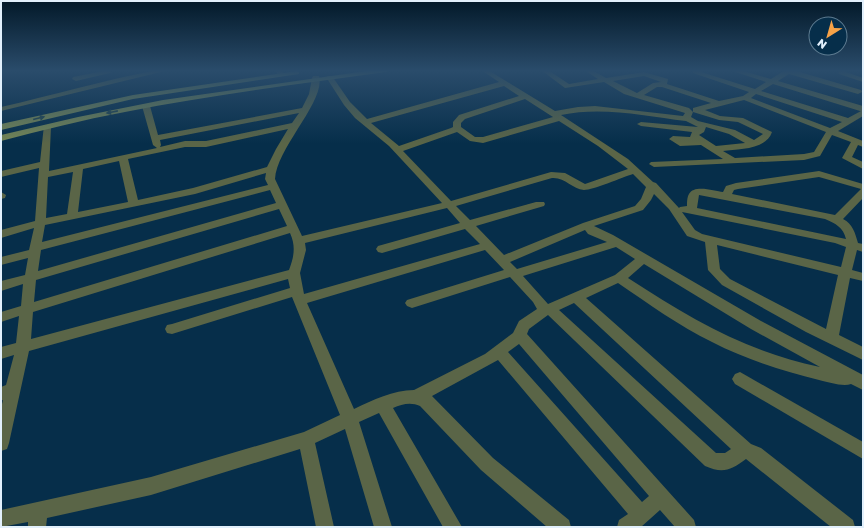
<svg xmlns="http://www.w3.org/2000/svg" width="864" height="528" viewBox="0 0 864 528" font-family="'Golos Text',sans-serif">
  <rect width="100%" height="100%" fill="#062e4a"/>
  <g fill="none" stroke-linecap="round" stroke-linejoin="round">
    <g fill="#5a6547" fill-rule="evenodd">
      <polygon points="108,70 111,72 110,73 76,81 72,79 73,77"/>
      <path d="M157 70H169L1 111V107C53 95 105 80 157 70Z"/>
      <polygon points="275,70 281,70 285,75 279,76"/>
      <path d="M481 70H488L555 111 578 107 595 106 683 116 685 113 624 94 604 82 565 88 541 70H548L569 84 598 79 584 70H592L606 78 644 72 668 79 667 84 719 101 743 96 749 92 693 73V71L702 70 701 72 755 89 766 82 732 71 731 70H740L771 79 785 70H793L861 90 862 92 858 94 789 74 778 81 863 106V116L838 131 863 141V147L858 145 852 157 863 162V169L842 158 851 142 832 135 820 156 804 160 654 167 649 164 651 162 723 159 701 145 680 146 669 139 673 136 690 137 692 132 641 126 637 124 641 122 698 127 686 121C645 116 602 106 561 115L628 159 653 182 656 183 679 208 680 207 687 206C687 203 687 197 689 194 694 184 715 191 723 192L726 186 736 183 819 171 863 184V198L843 219C853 224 855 233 858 243L863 244V252L857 250 852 270 863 273V281L850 278 839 335 863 347V360L806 332 722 285 708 270 705 242 687 236 669 209 654 194 651 200 643 210 594 226 613 235 761 321 863 375V390L851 384C843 387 828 382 819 380 782 371 745 359 712 342 679 326 649 304 618 283L586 298 751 444 761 448 853 520 855 527H831L746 459C731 470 723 474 705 466L548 315 529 329 527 334 694 520 696 527H675L660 510 641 527H617L619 520 628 514 498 360 432 396 493 458 569 520 571 527H547L481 470 420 406C411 402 402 404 393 408L462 527H443L379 413 359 422 392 527H374L345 429 315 443 334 527H316L300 449 151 495 47 518 46 527H28V522L1 527V510L151 477 304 432 340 415 292 297 172 334 167 333 165 329 167 325 172 324 290 288 288 279 29 351 9 443 7 449 1 451V408L3 400 1 401V387L6 385 14 355 1 359V347L16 343 19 316 1 322V312L21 306 23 284 1 291V281L25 275 28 258 1 265V257L29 250 34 228 1 238V230L35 221 39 168 1 177V171L40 162 44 125H50L51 127 49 171 157 148 153 145 142 106 143 104H149L150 106 158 135 302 108 309 94 312 78 313 76H319C326 101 277 147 275 179L302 236 442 203 389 146 355 118 344 105 326 77 328 76H332L350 102 367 119 499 82ZM644 76 661 82 653 83 637 93 613 81ZM773 84 860 111H861L848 118 761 91ZM504 86 519 96 459 115 453 122V127L451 128 399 146 371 123ZM657 87H662L711 103 693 108V112L719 120 738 122 763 134 754 140 735 130 698 121 691 117 693 112 689 108 644 95ZM756 94 842 122 830 128 751 98ZM525 99 553 117 483 137H475L461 127V123L465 119ZM744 100 826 132 814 152 804 154 735 158 723 151C738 149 766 150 772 132L743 118 720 116 705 110ZM299 113 292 123 206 141H185L160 147 161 145 160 140ZM559 121 598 146 628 169 585 184 565 173 551 172 451 201 403 151 457 132 470 141 483 143ZM706 127 729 134 745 143 716 146 699 135 704 132ZM288 129 276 149 267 167 193 188 138 200 128 159 185 147H206ZM119 161 128 202 78 212 83 169ZM73 172 67 214 46 218 48 177ZM266 173 265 179 268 185 42 242 45 225 195 194ZM633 174 646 187 641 199 635 206 583 223 504 255 476 226 544 206 545 204 544 202H536L470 220 456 206 552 178C565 177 572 189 584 190 593 190 623 177 633 174ZM819 177 861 189 835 215 732 194 734 190 738 189ZM270 190 276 203 38 271 41 250ZM699 195 825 219C836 224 843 227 846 239L697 208ZM447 208 460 223 378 246 376 249 378 252 382 253 465 229 480 244 304 294 300 273 306 250 305 243ZM279 209 287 226 34 302 36 280ZM682 212 835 243 846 247 841 267 702 234 695 230ZM585 230 588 234 607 242 517 269 510 262ZM290 233C296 246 294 257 289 270L31 339 33 312ZM717 245 838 275 826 329 730 279 720 269ZM616 247 635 259 615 275 548 304 523 276ZM485 250 504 270 407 300 405 303 407 306 412 308 510 277 533 302 537 309 519 321 513 333 485 354 414 390C393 390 373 400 354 409L307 303ZM644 264 751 329 820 367C743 350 693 320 628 278ZM574 303 731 449 725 453H716L559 310ZM519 344 649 496 642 502 508 352Z"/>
      <polygon points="841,70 848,70 846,72 863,78 863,82 839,74 838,73"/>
      <polygon points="1,192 6,195 5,198 1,199"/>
      <polygon points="740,372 863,442 863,459 735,384 732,379 735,374"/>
    </g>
    <g fill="#748555" fill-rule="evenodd">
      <path d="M373 70H389L386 72C299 84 211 95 125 112 83 120 42 130 1 141V135L78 117 163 100Z"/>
      <polygon points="297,71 299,72 299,74 133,99 1,130 1,124 133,95"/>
    </g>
  </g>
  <defs><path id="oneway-solid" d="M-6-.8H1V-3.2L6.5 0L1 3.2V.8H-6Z"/></defs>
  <g fill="#22444d">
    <use href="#oneway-solid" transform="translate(112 112) rotate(169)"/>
    <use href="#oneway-solid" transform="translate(39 118) rotate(-14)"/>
  </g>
  <linearGradient id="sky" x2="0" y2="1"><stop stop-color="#031929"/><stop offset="0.49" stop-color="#2a4c6b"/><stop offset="1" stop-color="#2a4c6b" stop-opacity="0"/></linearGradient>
  <rect width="864" height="144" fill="url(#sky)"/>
  <rect width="864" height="528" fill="none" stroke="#e2f0fc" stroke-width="4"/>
  <g transform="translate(828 36) rotate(217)"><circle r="19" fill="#062e4a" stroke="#5e7c91"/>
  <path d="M0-3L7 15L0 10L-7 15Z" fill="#f6a247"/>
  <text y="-6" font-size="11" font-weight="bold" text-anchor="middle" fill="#e2f0fc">N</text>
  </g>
</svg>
